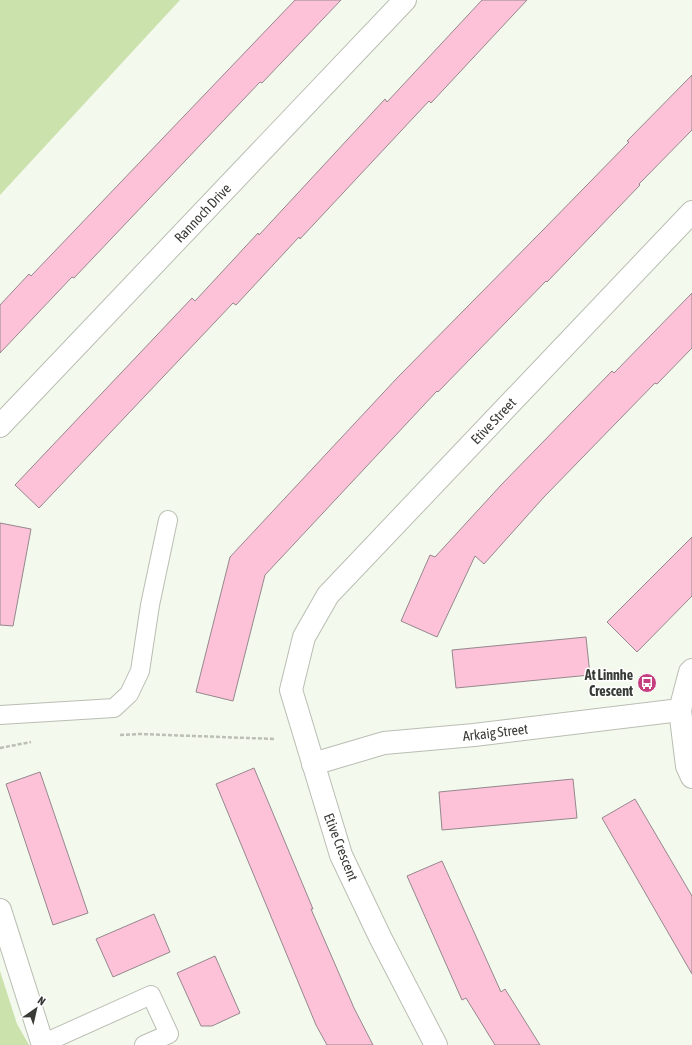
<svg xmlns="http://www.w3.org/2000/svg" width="692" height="1045" viewBox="0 0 692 1045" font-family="'Asap Condensed',sans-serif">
  <rect width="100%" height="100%" fill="#f4f9ed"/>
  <g fill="#cce2ad">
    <polygon points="0,0 180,0 0,195"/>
    <polygon points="0,971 17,1024 29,1045 0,1045"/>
  </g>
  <g fill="#fdc2d8" stroke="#94888d">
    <polygon points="295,0 341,0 262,83 260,82 74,278 72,277 0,353 0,305 29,274 31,276"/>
    <polygon points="482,0 527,0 431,103 429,101 300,239 299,237 236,305 233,303 39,508 15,485 192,298 195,301 258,233 259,235 385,99 387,102"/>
    <polygon points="692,75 692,130 639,184 640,185 547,282 546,281 438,392 437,391 265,575 233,701 196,692 230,557 397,378 542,231 629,142 627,141"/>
    <polygon points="692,293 692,348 657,384 655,383 617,422 544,497 484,564 475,556 437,637 401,621 430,555 435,557 502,484 612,371 614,373"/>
    <polygon points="0,523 31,529 13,626 0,625"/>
    <polygon points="692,537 692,596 637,652 607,622"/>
    <polygon points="586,637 590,675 456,688 452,650"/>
    <polygon points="254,768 313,909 311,909 354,1008 373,1045 327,1045 316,1025 216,784"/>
    <polygon points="40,772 88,913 53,925 6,784"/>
    <polygon points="573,779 577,818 442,830 439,792"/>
    <polygon points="635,799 692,896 692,974 602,818"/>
    <polygon points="442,861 501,992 505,989 540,1045 495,1045 466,998 462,1000 407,876"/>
    <polygon points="154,914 170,952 113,977 96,939"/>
    <polygon points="215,956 240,1013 212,1026 201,1026 177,973"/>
  </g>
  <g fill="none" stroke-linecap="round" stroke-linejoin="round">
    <g stroke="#b9beb3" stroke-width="20">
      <g id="service">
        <polyline points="0,715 114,708 129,694 140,671 150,605 168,520"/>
        <polyline points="42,1044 151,995 169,1034 144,1045"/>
      </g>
    </g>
    <g stroke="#b9beb3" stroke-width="24">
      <g id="minor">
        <path id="s1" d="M0 426 405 0"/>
        <polyline points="692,670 690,672 680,710 687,766 692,777"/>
        <path id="s2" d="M313 764 384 743 474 735 680 710"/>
        <polyline points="0,910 43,1045"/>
        <path id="s3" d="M436 1045 380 937 341 855 291 690 304 637 328 595 692 212"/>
      </g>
    </g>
    <g stroke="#bbbfb5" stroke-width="2.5" stroke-dasharray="4 2" stroke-linecap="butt">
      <polyline points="120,735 140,734 275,739"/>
      <polyline points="0,748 31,742"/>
    </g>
    <use href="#service" stroke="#fff" stroke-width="18"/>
    <use href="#minor" stroke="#fff" stroke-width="22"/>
  </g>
  <defs>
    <g id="bus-disc" transform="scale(1)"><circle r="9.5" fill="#c53e7f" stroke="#fff"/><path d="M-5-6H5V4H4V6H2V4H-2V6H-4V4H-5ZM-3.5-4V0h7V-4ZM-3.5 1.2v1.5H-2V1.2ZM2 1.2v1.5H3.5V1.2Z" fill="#fff"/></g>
  </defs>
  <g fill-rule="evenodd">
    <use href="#bus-disc" x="647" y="683"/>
  </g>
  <g text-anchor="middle" stroke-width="3" stroke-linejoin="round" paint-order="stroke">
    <g font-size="14" fill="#393b37" stroke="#fff">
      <text dy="5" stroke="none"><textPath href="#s1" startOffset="294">Rannoch Drive</textPath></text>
      <text dy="5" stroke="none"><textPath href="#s3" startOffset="728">Etive Street</textPath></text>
      <text dy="5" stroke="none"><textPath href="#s2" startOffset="186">Arkaig Street</textPath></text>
      <text transform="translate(341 847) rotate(69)" y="5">Etive Crescent</text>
    </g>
    <g font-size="14" font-weight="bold" fill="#393b37" stroke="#fff" text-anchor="end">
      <text x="633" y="680">At Linnhe<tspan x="633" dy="16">Crescent</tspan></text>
    </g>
  </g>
  <g transform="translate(36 1009) rotate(34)" stroke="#ffffff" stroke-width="3" paint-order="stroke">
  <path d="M0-3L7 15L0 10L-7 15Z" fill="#393b37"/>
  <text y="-6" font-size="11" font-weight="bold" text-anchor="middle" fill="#393b37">N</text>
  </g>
</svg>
